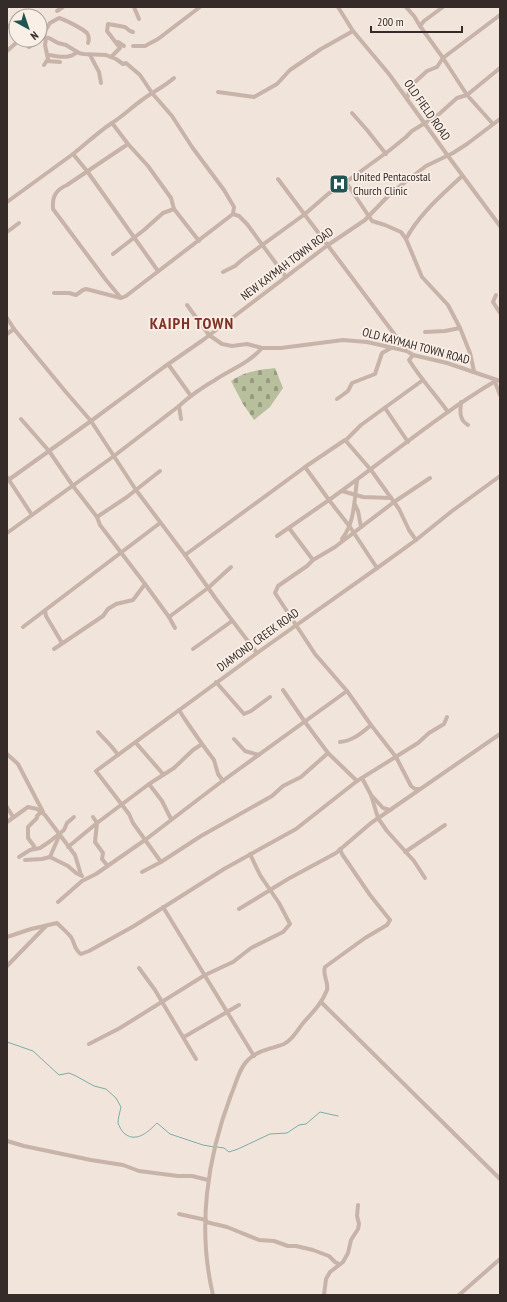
<svg xmlns="http://www.w3.org/2000/svg" width="507" height="1302" viewBox="0 0 507 1302" font-family="'PT Sans Narrow',sans-serif">
  <defs>
    <pattern id="cemetery-stones" width="16" height="16" patternUnits="userSpaceOnUse"><rect width="16" height="16" fill="#b7bf9c"/><path d="M2 7V4a2 2 0 0 1 4 0v3zM10 15v-3a2 2 0 0 1 4 0v3z" fill="#969b7f"/></pattern>
  </defs>
  <rect width="100%" height="100%" fill="#f1e4db"/>
  <path fill="url(#cemetery-stones)" d="M275 368 283 388 270 407 254 420 243 404 231 381C245 371 259 370 275 368Z"/>
  <g fill="none" stroke-linecap="round" stroke-linejoin="round">
    <g stroke="#7badaa" stroke-width="1">
      <path d="M7 1042 33 1051 59 1075 69 1073 76 1076 94 1086 106 1089 116 1098 121 1107C120 1112 118 1118 118 1123 119 1126 122 1132 125 1134 137 1143 149 1131 157 1123L170 1134 203 1145 214 1147"/>
      <polyline points="217,1147 224,1148 229,1152 238,1149 270,1134 287,1133 299,1125 306,1124 320,1112 338,1116"/>
    </g>
    <g stroke="#c8b3a8" stroke-width="4">
      <polyline points="134,7 139,19"/>
      <polyline points="338,7 353,31 389,74 448,156 500,226"/>
      <polyline points="406,7 414,16 420,26"/>
      <polyline points="443,7 424,21 420,26 443,58 467,95 493,124"/>
      <polyline points="57,11 63,7"/>
      <polyline points="7,25 16,33"/>
      <polyline points="40,37 49,38 58,43 66,45 79,53 83,54 106,55 116,59 123,64 126,63 140,75 152,93 172,116 192,147 224,190 234,207 233,214 239,216 247,224 286,277"/>
      <path d="M40 39 50 23 59 18C64 19 83 29 87 33 89 36 89 40 88 43"/>
      <polyline points="118,42 124,46"/>
      <polyline points="133,46 145,46 158,39 200,7"/>
      <polyline points="29,47 39,40"/>
      <polyline points="7,51 16,43 16,40"/>
      <path d="M48 55C59 56 68 60 77 52"/>
      <polyline points="90,55 99,72 101,83"/>
      <polyline points="111,57 120,48 107,31 108,24 125,27 130,31 133,32"/>
      <polyline points="47,61 60,62"/>
      <polyline points="44,65 48,59 45,45 46,38"/>
      <polyline points="218,92 254,97 277,84 290,70 321,49 353,31"/>
      <polyline points="407,99 410,88 415,82 427,71 437,67 443,58 500,15"/>
      <polyline points="352,113 367,130 386,154"/>
      <path d="M112 123C123 116 132 107 142 100 152 92 164 87 174 78"/>
      <polyline points="278,179 407,351"/>
      <polyline points="346,182 372,221 385,225 401,232 406,239 422,277 448,305 460,328 470,353 474,371"/>
      <polyline points="7,202 73,154"/>
      <polyline points="7,232 19,223"/>
      <path d="M406 239C419 214 442 195 462 176"/>
      <polyline points="113,254 144,230 163,213 174,209"/>
      <path d="M158 271 87 171 73 154C86 144 98 132 112 123L128 144 148 166 171 198 174 209 199 241"/>
      <polyline points="223,272 235,266 243,259 305,214 328,194 346,182 390,150 406,137 412,131 438,115 457,98 467,95 500,68"/>
      <polyline points="54,293 69,293 76,295 83,290 86,289 121,298 126,296 233,214"/>
      <polyline points="496,295 493,302 500,313"/>
      <path d="M121 298 106 280 53 209C52 196 56 190 67 185L128 144"/>
      <polyline points="187,305 209,335 222,344 232,346 247,344 262,348 281,348 343,340 367,342 407,351 413,355 447,363 500,381"/>
      <polyline points="7,318 14,329 65,391 91,421 136,490 185,555 216,599 257,653"/>
      <polyline points="425,332 445,331 460,328"/>
      <polyline points="7,334 14,329"/>
      <path d="M413 355 409 360C420 378 435 394 448 412"/>
      <polyline points="168,364 191,396"/>
      <polyline points="495,382 500,395"/>
      <polyline points="337,399 348,391 352,383 375,374 382,353 391,348"/>
      <path d="M461 402C460 411 459 420 468 425"/>
      <polyline points="385,408 408,442"/>
      <polyline points="21,419 49,451 73,486 97,517 127,497 160,471"/>
      <path d="M181 419 179 406C190 396 203 387 215 380 232 369 249 363 262 348"/>
      <polyline points="346,440 361,425 423,380"/>
      <path d="M305 467 329 500C385 460 438 415 497 380"/>
      <polyline points="7,477 32,515 7,533"/>
      <polyline points="7,481 91,421 164,367 203,340 328,245 365,220 391,193 426,166 453,153 467,144 500,119"/>
      <polyline points="342,491 363,497 391,498"/>
      <polyline points="355,505 358,511 361,527"/>
      <polyline points="32,515 114,456 179,406"/>
      <polyline points="289,528 313,560"/>
      <polyline points="277,536 329,500 350,527 377,568"/>
      <path d="M342 539C355 522 354 501 357 481"/>
      <polyline points="185,555 305,467 345,440 371,470 399,509 409,530 416,540"/>
      <polyline points="145,584 169,617 175,628"/>
      <polyline points="45,611 46,616 62,643"/>
      <polyline points="169,617 208,588 231,567"/>
      <polyline points="23,627 160,523"/>
      <polyline points="54,649 103,616 108,609 116,604 133,600 145,584 100,525 97,517"/>
      <polyline points="193,649 232,621"/>
      <polyline points="216,682 244,714 251,711 270,697"/>
      <polyline points="283,690 305,722 328,753 357,781"/>
      <polyline points="179,710 184,718 202,744"/>
      <path d="M98 732C105 740 112 746 118 755"/>
      <polyline points="234,739 245,751 259,755"/>
      <path d="M340 742C352 741 362 733 371 725"/>
      <polyline points="136,743 163,774"/>
      <polyline points="7,754 18,764 43,812"/>
      <polyline points="362,778 371,795 378,818 387,831 414,861 425,878"/>
      <polyline points="149,784 162,801 171,819"/>
      <polyline points="419,789 415,789 411,786 396,757 371,725 347,691 315,654 275,593 278,586 307,566 313,560 335,547 394,502 430,478"/>
      <polyline points="371,795 383,808 390,810 500,734"/>
      <polyline points="7,807 13,817"/>
      <polyline points="7,822 28,807 37,809 45,815 75,855 81,875"/>
      <polyline points="68,847 97,823 93,817"/>
      <polyline points="33,849 34,846 28,838 28,827 37,818 37,816 41,812"/>
      <polyline points="405,852 445,825"/>
      <polyline points="19,857 30,850 40,848 49,842 64,830 67,823 74,817"/>
      <polyline points="50,857 68,866 76,873 82,876"/>
      <polyline points="25,860 42,859 50,857 59,836"/>
      <polyline points="161,862 133,823 129,814 96,771 257,653 380,566 416,540 452,511 500,476"/>
      <polyline points="107,865 102,859 103,853 95,842 97,823 149,784 174,768 193,750 202,744 214,760 218,774 223,781"/>
      <polyline points="142,872 161,862 201,836 272,796 283,786 301,777 328,753"/>
      <polyline points="58,902 82,881 96,874 145,840 217,785 347,691"/>
      <polyline points="163,907 254,1056"/>
      <polyline points="239,909 288,879 336,853 371,823 390,810"/>
      <path d="M7 937 31 929 57 923C62 928 67 932 71 937 75 943 74 950 81 954L89 951 134 926 224 869 296 829 357 781 418 743 429 733 444 724 447 717"/>
      <polyline points="7,966 46,926"/>
      <polyline points="139,968 155,990 196,1059"/>
      <polyline points="321,1002 500,1179"/>
      <polyline points="184,1037 239,1005"/>
      <polyline points="89,1044 120,1028 205,975 233,962 251,948 283,932 290,924 279,903 260,875 250,854"/>
      <polyline points="7,1141 24,1146 91,1160 123,1165 139,1171 178,1176 192,1176 208,1180"/>
      <polyline points="179,1214 206,1220"/>
      <polyline points="206,1222 227,1227 259,1240 274,1241 288,1246 296,1246 313,1250 329,1256 335,1262 339,1264"/>
      <path d="M213 1295C197 1228 207 1158 231 1095 236 1084 239 1068 248 1060 258 1050 271 1049 284 1044 294 1039 297 1030 304 1022 313 1012 322 1003 327 990 329 982 322 975 325 967L365 938 387 925 390 920 370 895 342 854 340 849"/>
      <polyline points="324,1295 326,1279 330,1272 343,1262 348,1253 351,1240 358,1229 359,1224 357,1216 358,1205"/>
      <polyline points="459,1295 500,1259"/>
    </g>
  </g>
  <defs>
    <g id="hospital-square" transform="scale(1)"><rect x="-9" y="-9" width="18" height="18" rx="4" fill="#1f5553" stroke="#f9efe7"/><path d="M-5-5h3v3.5h4V-5h3V5h-3V1.5h-4V5h-3Z" fill="#fff"/></g>
  </defs>
  <g fill-rule="evenodd">
    <use href="#hospital-square" x="339" y="184"/>
  </g>
  <g text-anchor="middle" stroke-width="3.5" stroke-linejoin="round" paint-order="stroke">
    <g font-size="12" fill="#352b28" stroke="#f9efe7">
      <text transform="translate(427 110) rotate(55)" y="4">OLD FIELD ROAD</text>
      <text transform="translate(287 264) rotate(-37)" y="4">NEW KAYMAH TOWN ROAD</text>
      <text transform="translate(416 346) rotate(15)" y="4">OLD KAYMAH TOWN ROAD</text>
      <text transform="translate(258 640) rotate(-36)" y="4">DIAMOND CREEK ROAD</text>
    </g>
    <g font-size="12" fill="#352b28" stroke="#f9efe7" text-anchor="start">
      <text x="353" y="181">United Pentacostal<tspan x="353" dy="14">Church Clinic</tspan></text>
    </g>
    <g font-size="16" font-weight="bold" letter-spacing="1" fill="#813124" stroke="#f9efe7">
      <text x="192" y="329">KAIPH TOWN</text>
    </g>
  </g>
  <rect width="507" height="1302" fill="none" stroke="#352b28" stroke-width="16"/>
  <g transform="translate(28 28) rotate(140)"><circle r="19" fill="#f9efe7" stroke="#aba19b"/>
  <path d="M0-3L7 15L0 10L-7 15Z" fill="#1f5553"/>
  <text y="-6" font-size="11" font-weight="bold" text-anchor="middle" fill="#352b28">N</text>
  </g>
  <path d="M371 26v6h91v-6" fill="none" stroke="#352b28" stroke-width="2"/>
  <text x="377" y="26" font-size="12" fill="#352b28" stroke="#f9efe7" stroke-width="3" paint-order="stroke">200 m</text>
</svg>
